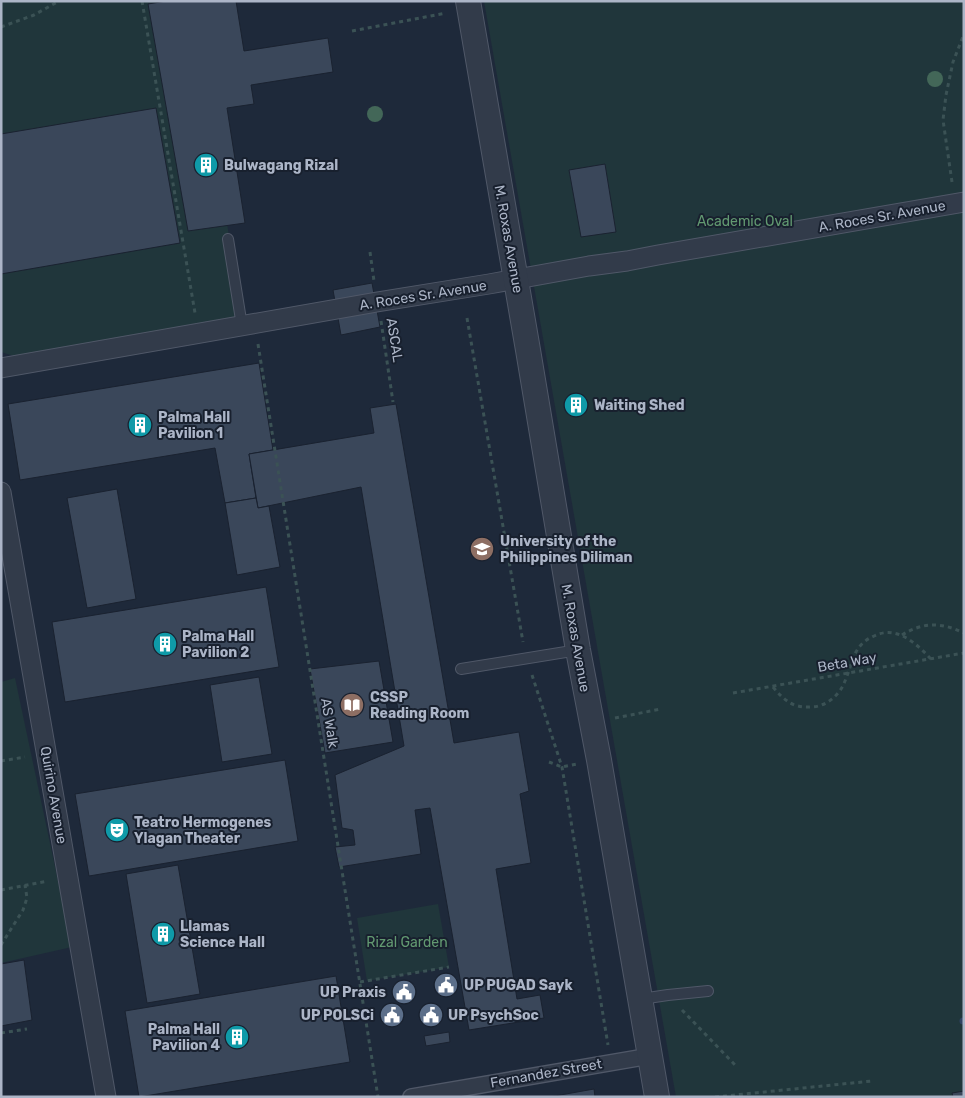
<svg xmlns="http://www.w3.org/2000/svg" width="965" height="1098" viewBox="0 0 965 1098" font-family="Rubik,sans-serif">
  <rect width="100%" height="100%" fill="#1e293a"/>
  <g fill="#20363b">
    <polygon points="1,1 190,1 243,320 14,356 1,352"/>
    <polygon points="484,1 964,1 964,1097 676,1097"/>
    <polygon points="15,678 72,947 1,963 1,682"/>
    <polygon points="438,904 449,967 367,981 357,918"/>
  </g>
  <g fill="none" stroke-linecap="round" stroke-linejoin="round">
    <polyline stroke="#304362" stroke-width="7" points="963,1021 964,1021"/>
  </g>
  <g fill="#3a475a" stroke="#1a2230">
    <polygon points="166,1 236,1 244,51 328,38 333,72 251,85 254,104 227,108 245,223 188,231 148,4"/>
    <polygon points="156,108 180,243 1,274 1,134"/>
    <polygon points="605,164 616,232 581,237 569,170"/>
    <polygon points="372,283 380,327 341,335 333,290"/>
    <polygon points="259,363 273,450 249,454 256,498 225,503 215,448 20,480 8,404"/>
    <polygon points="579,395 583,412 572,414 569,398"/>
    <polygon points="396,404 454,743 519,732 529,791 520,794 531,863 496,869 517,999 540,995 544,1018 469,1030 430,808 415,810 421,854 339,867 335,847 355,845 353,830 342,828 335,775 404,746 361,487 258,508 249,454 374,433 370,408"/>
    <polygon points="117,489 136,599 87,608 67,498"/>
    <polygon points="256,498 258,508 269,506 280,567 237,575 225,503"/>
    <polygon points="266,587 279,667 65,702 52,622"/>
    <polygon points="379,661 393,742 325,753 310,669"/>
    <polygon points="259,677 272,754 222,762 210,685"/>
    <polygon points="285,760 298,841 89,876 75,794"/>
    <polygon points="178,865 200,994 147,1003 126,874"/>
    <polygon points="24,960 32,1020 1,1026 1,964"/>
    <polygon points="336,976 350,1062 139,1097 125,1011"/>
    <polygon points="449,1032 450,1042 426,1046 424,1036"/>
    <polygon points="594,1089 595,1097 549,1097"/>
    <polygon points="964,1091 964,1097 953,1097 952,1093"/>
  </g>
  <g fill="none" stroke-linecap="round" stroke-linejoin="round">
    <g stroke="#505868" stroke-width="12">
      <g id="service">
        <polyline points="228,239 242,326"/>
        <polyline points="461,669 578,650"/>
        <polyline points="641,999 668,995 708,991"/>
      </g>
    </g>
    <g stroke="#505868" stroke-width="18">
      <polyline id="pedestrian" points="411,1097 650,1056"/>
    </g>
    <g stroke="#505868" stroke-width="21">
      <g id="minor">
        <polyline points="1,368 377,302 489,284 589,266 627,261 658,255 964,202"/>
        <polyline points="1,492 106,1097"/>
      </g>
    </g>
    <g stroke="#505868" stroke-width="26">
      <polyline id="tertiary" points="468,1 528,350 578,650 599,760 657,1097"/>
    </g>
    <g stroke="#3b5255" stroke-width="3" stroke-dasharray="4 4" stroke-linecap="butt">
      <polyline points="142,1 195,313"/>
      <polyline points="1,27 34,15 59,1"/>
      <polyline points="352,31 446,13"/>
      <polyline points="952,182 943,120 946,95 953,62 964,34"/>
      <polyline points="370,252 374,281"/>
      <polyline points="467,318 523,642"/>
      <polyline points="381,321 393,402"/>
      <polyline points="258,344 378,1097"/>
      <path d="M902 635C923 622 941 622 964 633"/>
      <polyline points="532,675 562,767 608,1045"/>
      <path d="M773 687C784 700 792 708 811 707 826 707 840 695 845 681 849 672 851 662 856 652 859 646 865 640 872 637 895 624 915 642 931 659"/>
      <polyline points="733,693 964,653"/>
      <polyline points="615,718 661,709"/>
      <polyline points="1,761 25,757"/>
      <polyline points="549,762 562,767 577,764"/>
      <polyline points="1,890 48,881"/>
      <polyline points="1,945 23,910 27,898 25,885"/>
      <polyline points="360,982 449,967"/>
      <polyline points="682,1010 737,1067"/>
      <polyline points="1,1033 27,1029"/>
      <polyline points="715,1097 872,1081"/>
    </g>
    <use href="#service" stroke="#323b4a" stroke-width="10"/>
    <use href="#pedestrian" stroke="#323b4a" stroke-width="15"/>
    <use href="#minor" stroke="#323b4a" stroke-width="19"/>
    <use href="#tertiary" stroke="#323b4a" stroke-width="24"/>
  </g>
  <g fill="#436758">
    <circle cx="935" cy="79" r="8"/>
    <circle cx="375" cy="114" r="8"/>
  </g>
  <defs>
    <g id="building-disc" transform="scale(1.25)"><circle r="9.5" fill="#0f9aa8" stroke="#18202e"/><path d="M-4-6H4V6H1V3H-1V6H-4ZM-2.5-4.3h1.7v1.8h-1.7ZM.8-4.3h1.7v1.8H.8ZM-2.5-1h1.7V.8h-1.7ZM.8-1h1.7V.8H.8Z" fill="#fff"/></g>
    <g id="university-disc" transform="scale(1.25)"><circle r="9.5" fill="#8d6e63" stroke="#18202e"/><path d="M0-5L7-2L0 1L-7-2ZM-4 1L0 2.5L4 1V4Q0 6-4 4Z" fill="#fff"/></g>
    <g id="library-disc" transform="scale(1.25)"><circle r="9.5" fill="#8d6e63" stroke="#18202e"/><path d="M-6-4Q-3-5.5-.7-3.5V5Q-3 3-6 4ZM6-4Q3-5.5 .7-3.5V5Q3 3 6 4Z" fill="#fff"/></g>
    <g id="theatre-disc" transform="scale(1.25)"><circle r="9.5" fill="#0f9aa8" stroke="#18202e"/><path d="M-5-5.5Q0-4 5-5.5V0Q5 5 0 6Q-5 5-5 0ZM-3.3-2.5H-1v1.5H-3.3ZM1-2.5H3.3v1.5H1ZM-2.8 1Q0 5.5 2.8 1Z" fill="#fff"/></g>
    <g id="civic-disc" transform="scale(1.25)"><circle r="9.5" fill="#5c6f8a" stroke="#18202e"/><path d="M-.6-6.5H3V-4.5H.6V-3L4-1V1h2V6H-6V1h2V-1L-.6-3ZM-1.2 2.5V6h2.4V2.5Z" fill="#fff"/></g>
  </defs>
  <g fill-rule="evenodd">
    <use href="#building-disc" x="206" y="165"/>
    <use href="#building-disc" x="576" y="405"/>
    <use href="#building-disc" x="140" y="425"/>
    <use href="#university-disc" x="482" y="549"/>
    <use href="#building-disc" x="165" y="644"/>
    <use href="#library-disc" x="352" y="705"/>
    <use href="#theatre-disc" x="117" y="830"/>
    <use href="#building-disc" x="163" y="934"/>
    <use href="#civic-disc" x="446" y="985"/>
    <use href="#civic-disc" x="404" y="992"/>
    <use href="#civic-disc" x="392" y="1015"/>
    <use href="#civic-disc" x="431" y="1015"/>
    <use href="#building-disc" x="237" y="1037"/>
  </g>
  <g text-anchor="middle" stroke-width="4" stroke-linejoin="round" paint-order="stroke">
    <g font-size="14" font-weight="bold" fill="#acb5c7" stroke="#18202e" text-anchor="start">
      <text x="224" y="170">Bulwagang Rizal</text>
      <text x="594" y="410">Waiting Shed</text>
      <text x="158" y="422">Palma Hall<tspan x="158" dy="16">Pavilion 1</tspan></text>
      <text x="500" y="546">University of the<tspan x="500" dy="16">Philippines Diliman</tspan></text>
      <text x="182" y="641">Palma Hall<tspan x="182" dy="16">Pavilion 2</tspan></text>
      <text x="370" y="702">CSSP<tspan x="370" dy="16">Reading Room</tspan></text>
      <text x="134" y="827">Teatro Hermogenes<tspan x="134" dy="16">Ylagan Theater</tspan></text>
      <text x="180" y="931">Llamas<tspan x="180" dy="16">Science Hall</tspan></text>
      <text x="464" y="990">UP PUGAD Sayk</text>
      <text x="386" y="997" text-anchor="end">UP Praxis</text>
      <text x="374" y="1020" text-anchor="end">UP POLSCi</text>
      <text x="448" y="1020">UP PsychSoc</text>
      <text x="220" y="1034" text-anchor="end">Palma Hall<tspan x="220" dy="16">Pavilion 4</tspan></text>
    </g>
    <g font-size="14" fill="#acb5c7" stroke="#18202e">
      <text transform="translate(882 216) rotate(-10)" y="5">A. Roces Sr. Avenue</text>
      <text transform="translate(509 239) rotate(80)" y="5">M. Roxas Avenue</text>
      <text transform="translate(423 295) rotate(-9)" y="5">A. Roces Sr. Avenue</text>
      <text transform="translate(395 340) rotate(81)" y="5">ASCAL</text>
      <text transform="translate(576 638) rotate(80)" y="5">M. Roxas Avenue</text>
      <text transform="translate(847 662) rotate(-10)" y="5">Beta Way</text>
      <text transform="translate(330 723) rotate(81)" y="5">AS Walk</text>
      <text transform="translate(54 795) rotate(80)" y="5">Quirino Avenue</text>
      <text transform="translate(546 1073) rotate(-10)" y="5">Fernandez Street</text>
    </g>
    <g font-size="14" fill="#629971" stroke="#18202e">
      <text x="745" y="226">Academic Oval</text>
      <text x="407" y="947">Rizal Garden</text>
    </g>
  </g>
  <rect width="965" height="1098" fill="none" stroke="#acb5c7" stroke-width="5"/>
</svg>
